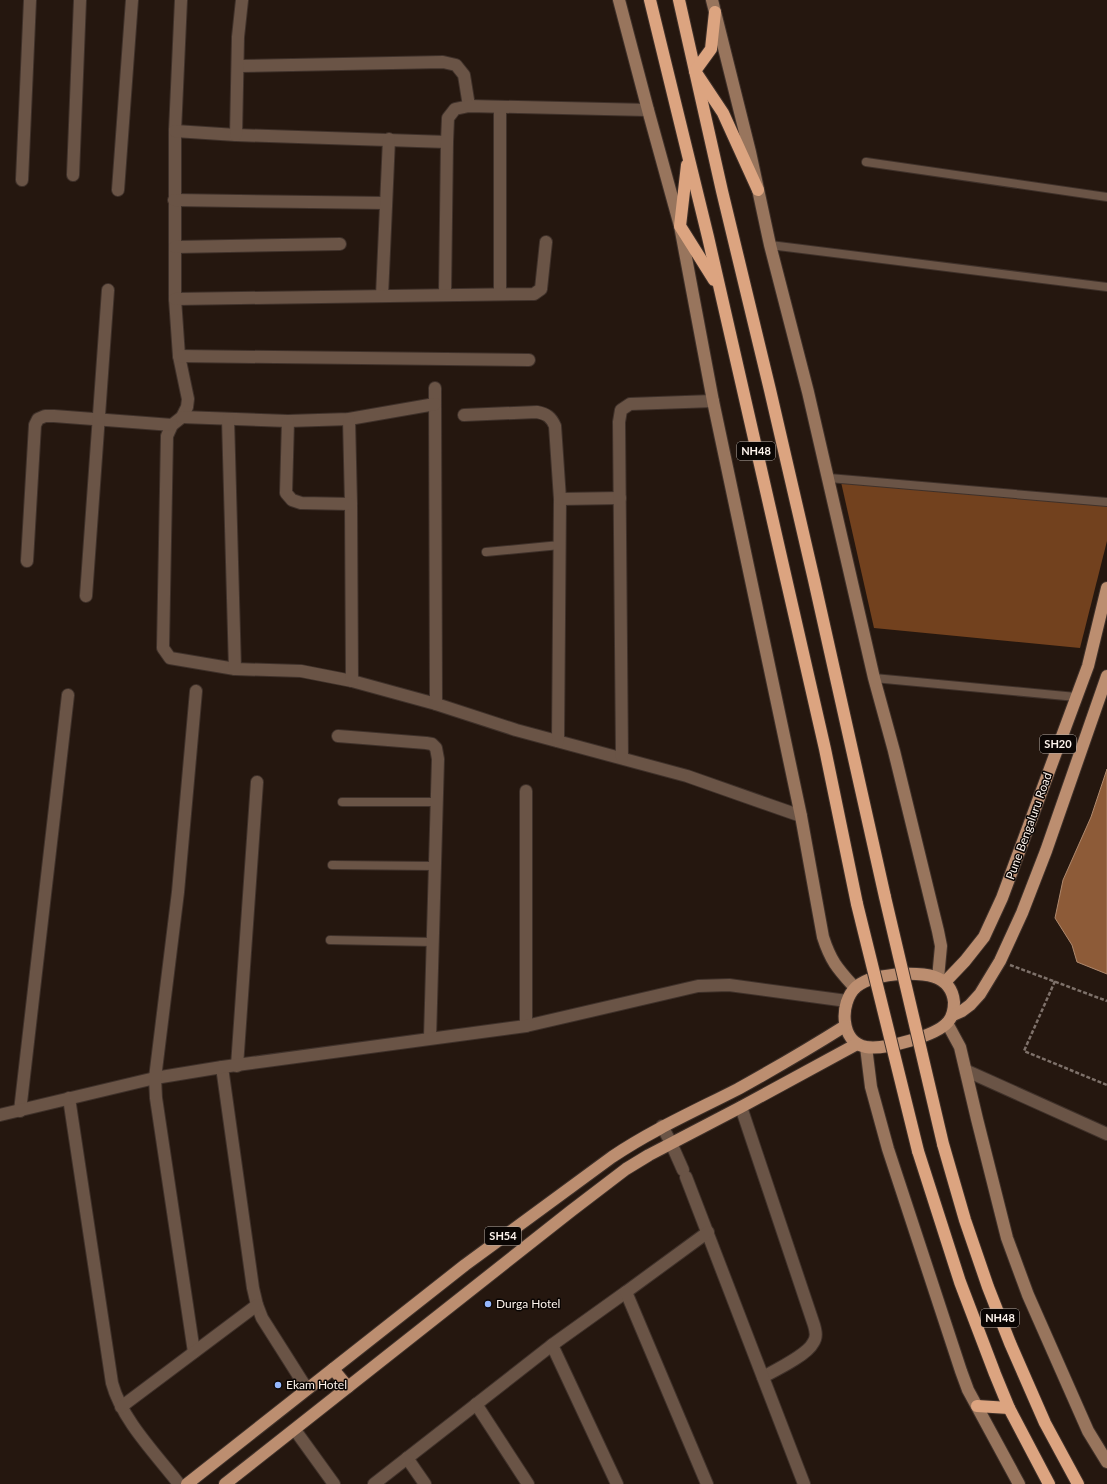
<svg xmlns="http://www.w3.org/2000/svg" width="1107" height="1484" viewBox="0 0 1107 1484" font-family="Lato,sans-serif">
  <rect width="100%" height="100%" fill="#25170f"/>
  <polygon fill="#72411e" points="841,482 1107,506 1107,541 1080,648 874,628"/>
  <polygon fill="#8d5b38" stroke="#af896e" points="1107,769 1107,974 1077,962 1072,945 1055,918 1063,880 1091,817"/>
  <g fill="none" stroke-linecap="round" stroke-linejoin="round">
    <g stroke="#3f312a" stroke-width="10">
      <g id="lane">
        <polyline points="866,162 1107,197"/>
        <polyline points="770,245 1107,287"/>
        <polyline points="829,478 1107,502"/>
        <polyline points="486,552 560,545"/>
        <polyline points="874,678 1076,697"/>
        <polyline points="342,802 437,802"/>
        <polyline points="332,865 435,866"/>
        <polyline points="330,940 433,942"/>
      </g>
    </g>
    <g stroke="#3f312a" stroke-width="14">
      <g id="street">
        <polyline points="181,0 175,131 175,299 179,356 188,399 187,407 182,417 172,425 167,436 163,648 170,658 235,669 301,671 352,681 436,704 516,730 687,776 801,816"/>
        <polyline points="238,66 443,62 456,65 464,75 469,106"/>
        <polyline points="175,131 236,135 447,142"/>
        <polyline points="236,135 238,37 242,0"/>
        <polyline points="73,175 80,0"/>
        <polyline points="22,180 30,0"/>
        <polyline points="118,190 132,0"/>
        <polyline points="174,200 386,203"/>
        <polyline points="175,247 340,244"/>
        <polyline points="500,294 500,107"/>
        <polyline points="445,295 447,142 448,118 455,109 469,106 648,110"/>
        <polyline points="382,296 389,139"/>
        <polyline points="175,299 534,294 541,289 546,242"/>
        <polyline points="179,356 529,360"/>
        <polyline points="435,388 436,704"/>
        <path d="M464 415 537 412C547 414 551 417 555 426L560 499 558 741"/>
        <polyline points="182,417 288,421 349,419 435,404"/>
        <polyline points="228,419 235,669"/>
        <polyline points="349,419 351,504 352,681"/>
        <polyline points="288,421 286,493 292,500 301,503 351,504"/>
        <polyline points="560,499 620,498"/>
        <polyline points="27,561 35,425 38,419 45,416 54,416 172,425"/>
        <polyline points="86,596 108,290"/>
        <polyline points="338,736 426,743 432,744 436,748 438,759 430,1038"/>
        <polyline points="622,758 619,422 621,410 630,404 713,401"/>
        <polyline points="526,791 526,1026"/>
        <polyline points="237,1066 257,782"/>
        <polyline points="222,1067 253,1288 257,1305 262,1318 307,1389"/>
        <polyline points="967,1071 1107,1134"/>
        <path d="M69 1098 112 1383C122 1420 155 1453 179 1484"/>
        <path d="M741 1107 814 1325C816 1332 817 1337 813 1343 807 1355 776 1370 763 1377"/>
        <polyline points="20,1111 68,695"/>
        <polyline points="0,1115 155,1078 222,1067 526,1026 698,986 729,985 847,1001"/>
        <polyline points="662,1126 671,1143 683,1170"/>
        <polyline points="686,1177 804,1484"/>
        <polyline points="194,1352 156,1098 155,1078 178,892 196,691"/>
        <polyline points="476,1404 528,1484"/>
        <polyline points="121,1407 257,1305"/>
        <polyline points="295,1430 334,1484"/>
        <polyline points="407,1458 425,1484"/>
        <polyline points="374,1484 552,1345"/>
        <polyline points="617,1484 552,1345 626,1292"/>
        <polyline points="707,1484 626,1292 708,1232"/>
      </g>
    </g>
    <g stroke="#3f312a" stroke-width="14">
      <g id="secondary">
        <path d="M619 0 648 110 680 226 713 401 801 816 823 937C831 962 838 969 855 988"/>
        <polyline points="712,0 750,152 770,245 808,392 874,678 894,751 938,931 941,946 938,978"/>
        <polyline points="947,1023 960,1047 977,1119 1007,1238 1028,1295 1088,1431 1107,1462"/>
        <polyline points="866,1047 871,1087 888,1149 961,1371 968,1390 1019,1484"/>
      </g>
    </g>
    <g stroke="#3f312a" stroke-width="14">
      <g id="primary">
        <path d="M899 974C922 973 951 973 954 1002 954 1009 953 1016 948 1022 936 1036 884 1050 866 1047 840 1042 839 1003 856 987 868 977 884 976 899 974Z"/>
        <polyline points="945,982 965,961 984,937 1002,898 1088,666 1107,588"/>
        <polyline points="953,1015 962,1011 970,1005 980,994 1000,961 1022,913 1046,851 1107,676"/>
        <polyline points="333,1369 348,1387"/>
        <path d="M187 1484 465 1265 612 1157C652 1130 695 1111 738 1089 774 1069 810 1048 845 1026"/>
        <polyline points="225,1484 571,1211 626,1169 649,1155 741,1107 857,1044"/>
      </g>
    </g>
    <g stroke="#3f312a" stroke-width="14">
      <g id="highway">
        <polyline points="650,0 708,237 790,596 825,749 857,904"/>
        <polyline points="679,0 722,191 770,390 814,580 885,897"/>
        <polyline points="715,12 711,49 695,71 723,113 758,190"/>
        <polyline points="687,165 680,226 714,280"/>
        <polyline points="943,1144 965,1220 988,1287 1010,1343 1045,1423 1078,1484"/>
        <polyline points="918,1151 960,1282 995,1374 1009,1408 1049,1484"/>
        <polyline points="977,1406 1009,1408"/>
      </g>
    </g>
    <g stroke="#7e716a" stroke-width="2.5" stroke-dasharray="4 2" stroke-linecap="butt">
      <polyline points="1010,965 1107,1001"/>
      <polyline points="1055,981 1024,1051 1107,1085"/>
    </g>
    <use href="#lane" stroke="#6a5446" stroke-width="8"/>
    <use href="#street" stroke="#6a5446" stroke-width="12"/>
    <use href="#secondary" stroke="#98755d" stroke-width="12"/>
    <use href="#primary" stroke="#bc8e70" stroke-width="12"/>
    <use href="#highway" stroke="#dca480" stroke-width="12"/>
    <g stroke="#3f312a" stroke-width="14" stroke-linecap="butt">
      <g id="highway-bridge">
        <polyline points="885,897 943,1144"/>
        <polyline points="857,904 918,1151"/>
      </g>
    </g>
    <use href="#highway-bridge" stroke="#dca480" stroke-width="12"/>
  </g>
  <g fill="#95b7fd" stroke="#0a0503" stroke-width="1.5">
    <circle cx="488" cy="1304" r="4"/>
    <circle cx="278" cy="1385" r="4"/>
  </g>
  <g text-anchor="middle" stroke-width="3" stroke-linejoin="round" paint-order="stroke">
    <g fill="#0a0503" stroke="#b4aca6" stroke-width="1">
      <rect x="737" y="442" width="38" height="18" rx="3"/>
      <rect x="1040" y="735" width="36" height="18" rx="3"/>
      <rect x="485" y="1227" width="36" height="18" rx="3"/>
      <rect x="981" y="1309" width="38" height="18" rx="3"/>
    </g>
    <g font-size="11" font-weight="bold" fill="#fdf3ec">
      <text x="756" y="455">NH48</text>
      <text x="1058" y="748">SH20</text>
      <text x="503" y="1240">SH54</text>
      <text x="1000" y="1322">NH48</text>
    </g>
    <g font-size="12" fill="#fdf3ec" stroke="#0a0503">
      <text transform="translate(1029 826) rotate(-70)" y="4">Pune Bengaluru Road</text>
    </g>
    <g font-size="12" fill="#fdf3ec" stroke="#0a0503" text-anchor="start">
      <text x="496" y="1308">Durga Hotel</text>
      <text x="286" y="1389">Ekam Hotel</text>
    </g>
  </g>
</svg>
